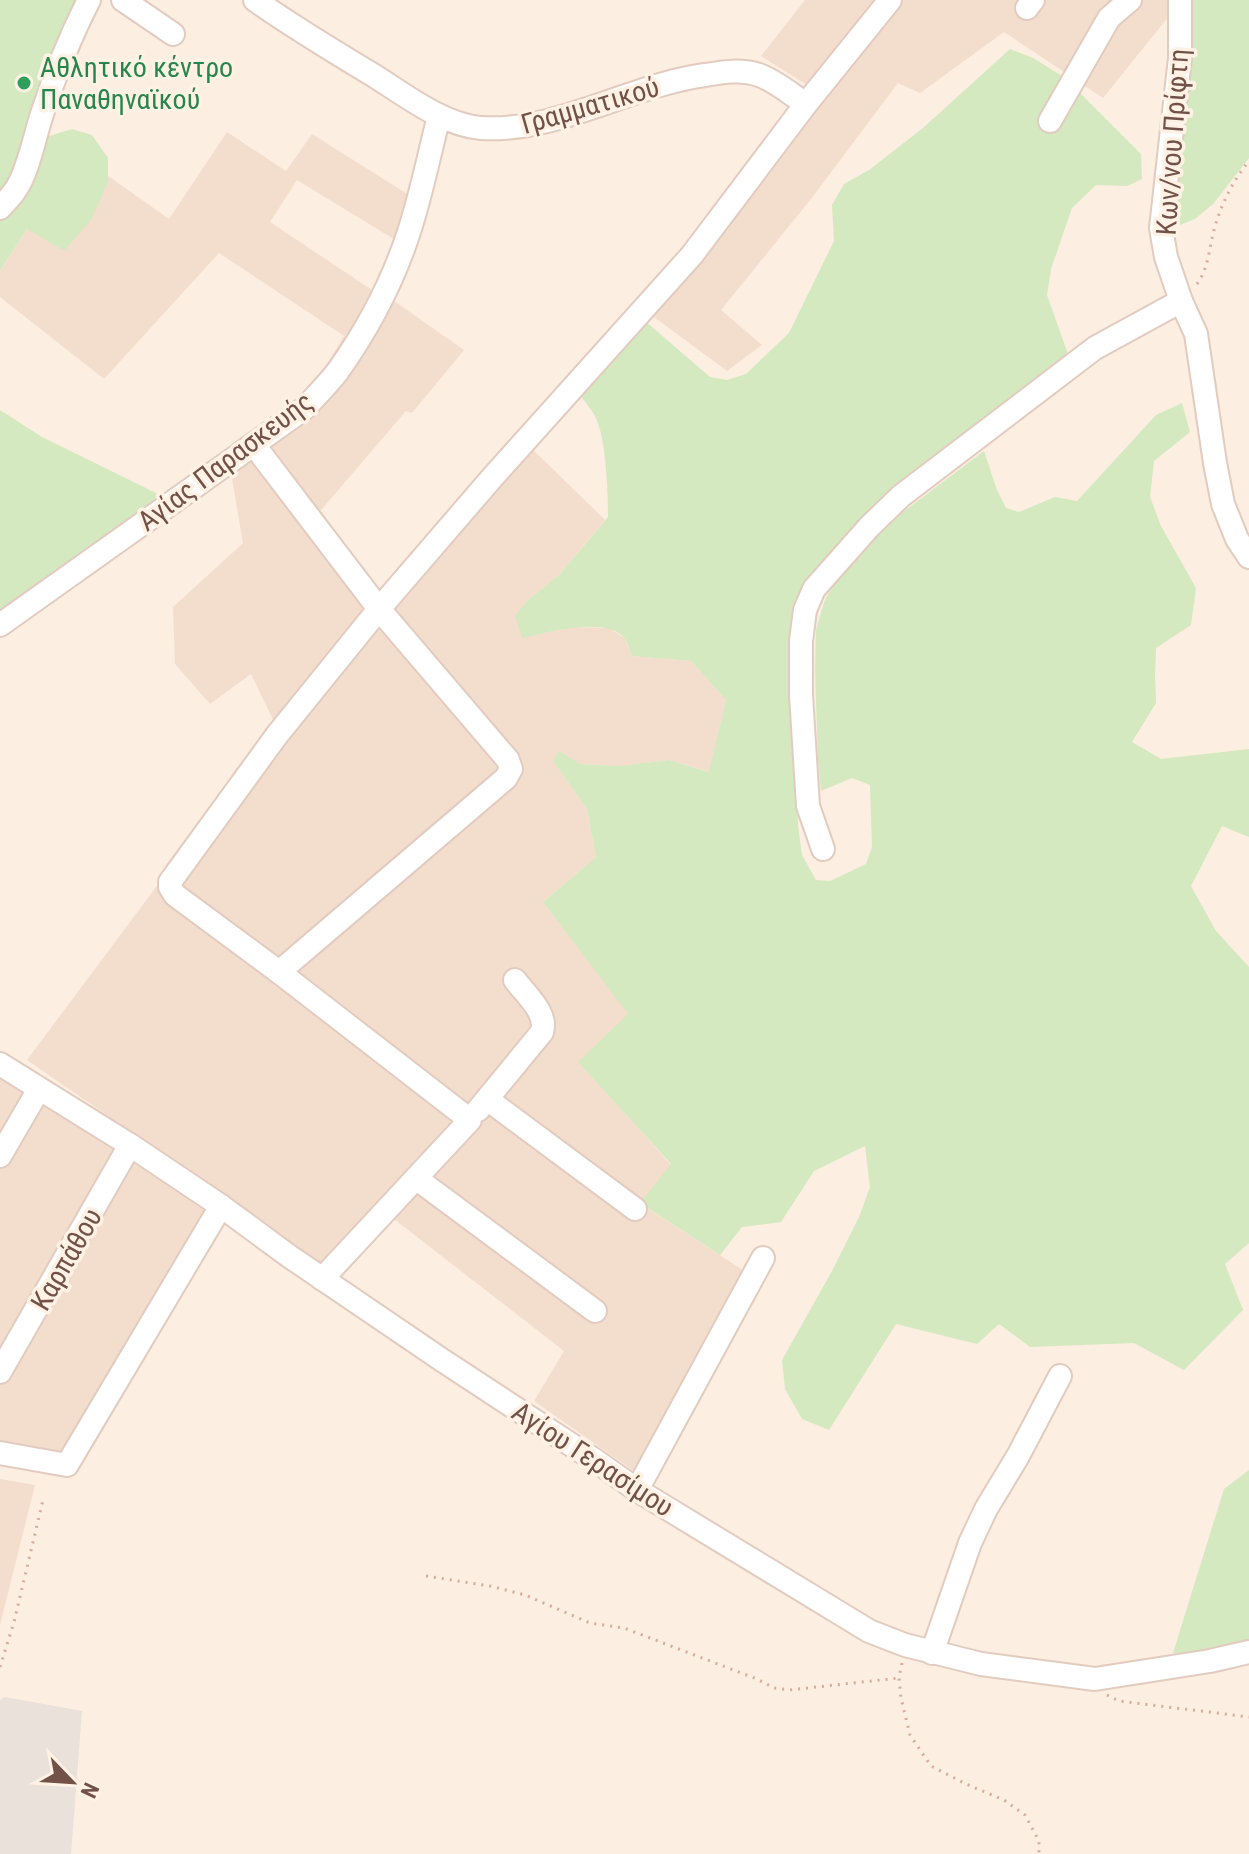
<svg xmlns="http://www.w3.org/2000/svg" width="1249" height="1854" viewBox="0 0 1249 1854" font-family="'Roboto Condensed',sans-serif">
  <rect width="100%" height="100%" fill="#fceee0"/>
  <g fill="#f3dece">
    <polygon points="805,0 1182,0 1103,98 1004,32 920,93 898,83 811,199 721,310 762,345 727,371 639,306 810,87 761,56"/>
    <polygon points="227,132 286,171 312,134 412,197 397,241 297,180 270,222 375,292 390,298 464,350 412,413 406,411 316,516 378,594 520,437 605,520 559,575 528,600 522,637 574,627 608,628 625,638 632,656 691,661 726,700 710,772 669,760 619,766 579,764 559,752 553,761 587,809 596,857 543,902 629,1014 579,1062 671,1165 641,1204 749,1274 641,1476 534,1401 564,1351 390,1216 335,1273 27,1060 276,726 251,674 210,704 175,664 173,607 243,543 230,467 232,443 312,388 344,336 219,253 104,379 0,297 0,271 28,228 64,251 108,182 108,176 169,219"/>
    <polygon points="0,1077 208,1211 59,1463 0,1453"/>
    <polygon points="0,1479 35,1485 0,1625"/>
  </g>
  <polygon fill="#eae1db" points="5,1697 82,1711 71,1854 0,1854 0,1700"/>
  <g fill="#d4e9bf">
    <polygon points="0,0 82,0 31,133 0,200"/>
    <polygon points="1193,0 1249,0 1249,158 1213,204 1195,219 1180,225 1172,220"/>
    <path d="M1010 49 1033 58 1064 77 1141 154 1142 179 1127 186 1096 185 1072 208 1051 269 1047 295 1070 360 818 578 791 653 798 826 802 855 816 880 830 881 866 864 872 847 870 785 852 778 821 791 818 762 815 670 816 630 824 602 834 583 879 530 984 451 997 490 1006 508 1019 512 1055 497 1077 501 1156 415 1182 403 1190 432 1154 461 1150 497 1161 526 1196 588 1191 625 1156 648 1155 675 1156 703 1132 742 1161 759 1249 749V837L1222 826 1191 886 1216 931 1249 967V1243L1225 1264 1243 1310 1184 1370 1134 1343 1030 1347 999 1324 977 1344 896 1324 829 1430 802 1419 785 1389 782 1360 832 1271 859 1217 870 1187 865 1146 814 1171 781 1222 742 1227 720 1255 640 1203 671 1164 578 1062 628 1014 543 902 596 857 587 809 553 761 559 751 580 764 619 766 669 760 709 772 726 700 691 661 632 656C630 651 628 643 625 639 607 615 547 633 522 638L515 616 528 600 559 575 608 517C608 492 606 437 595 416 591 409 585 402 580 395L645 321 710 377 727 380 746 374 789 333 834 241 832 205 844 184 869 170 923 128Z"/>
    <polygon points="72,129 92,135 108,158 108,182 91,220 64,251 27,229 0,271 0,215 43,138"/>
    <polygon points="0,410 42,437 160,495 0,614"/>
    <polygon points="1249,1470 1249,1641 1191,1653 1173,1653 1224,1489"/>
  </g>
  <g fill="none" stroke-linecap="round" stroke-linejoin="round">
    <g stroke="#e2cbbf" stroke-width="26">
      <g id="minor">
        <polyline points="123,0 173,34"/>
        <path d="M255 0C293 27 333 51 373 75 405 95 443 125 481 128 556 133 631 85 705 75 723 72 741 69 759 75 774 80 792 95 806 104"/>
        <polyline points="1180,0 1180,58 1161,228 1166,257 1181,301 1196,334 1215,463 1223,504 1237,539 1249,557"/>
        <polyline points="1027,8 1033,0"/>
        <polyline points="1050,121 1109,18 1130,0"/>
        <path d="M0 208C5 202 12 196 16 189 28 172 35 135 42 114 55 75 70 37 89 0"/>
        <polyline points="254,445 379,609 508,760 511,769 506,778 279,972"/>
        <path d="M0 625 305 408C316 396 328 384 338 371 367 330 392 283 408 235 421 196 429 155 439 116"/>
        <polyline points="823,849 808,806 801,695 801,641 805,610 814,589 869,527 901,496 1095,348 1181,301"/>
        <polyline points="0,1064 130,1145 221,1206 289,1256 442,1360 596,1461 637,1490 869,1631 905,1645 981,1664 1095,1679 1210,1661 1249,1652"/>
        <polyline points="487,1099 635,1209"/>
        <path d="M478 1110 542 1032C548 1013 526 995 515 980"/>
        <polyline points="0,1156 39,1089"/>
        <polyline points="417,1179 595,1311"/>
        <polyline points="322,1279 470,1120 279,972 175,895 170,887 170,882 277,735 379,609 491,479 692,255 806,104 890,0"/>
        <polyline points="0,1372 130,1145"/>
        <polyline points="0,1453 67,1465 221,1206"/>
        <polyline points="637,1490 763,1258"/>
        <polyline points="932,1653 970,1543 986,1509 1018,1456 1060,1376"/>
      </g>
    </g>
    <g stroke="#d5ab9b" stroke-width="3" stroke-dasharray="2 6" stroke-linecap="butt">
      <path d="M1197 284C1210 266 1209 244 1216 223 1223 201 1234 179 1249 161"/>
      <polyline points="426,1576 490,1586 525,1595 590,1623 624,1628 757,1679 774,1688 789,1690 899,1678"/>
      <polyline points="902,1663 899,1678 901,1698 910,1735 931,1766 966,1784 1004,1800 1025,1815 1039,1841 1039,1854"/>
      <polyline points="0,1667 14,1622 43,1500"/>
      <polyline points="1107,1695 1119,1701 1249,1717"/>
    </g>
    <use href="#minor" stroke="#fff" stroke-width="22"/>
  </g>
  <circle fill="#2e9e5b" stroke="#fff2e5" stroke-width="3" cx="24" cy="83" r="8"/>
  <g text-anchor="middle" stroke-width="7" stroke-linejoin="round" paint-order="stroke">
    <g font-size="28" fill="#27864d" stroke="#fff2e5" text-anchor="start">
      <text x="40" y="77">Αθλητικό κέντρο<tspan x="40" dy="32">Παναθηναϊκού</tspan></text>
    </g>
    <g font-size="28" fill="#725248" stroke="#fff2e5">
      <text transform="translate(590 105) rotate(-16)" y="10">Γραμματικού</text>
      <text transform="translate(1172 142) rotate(-86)" y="10">Κων/νου Πρίφτη</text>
      <text transform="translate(225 461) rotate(-37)" y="10">Αγίας Παρασκευής</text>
      <text transform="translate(66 1259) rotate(-60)" y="10">Καρπάθου</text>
      <text transform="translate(593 1459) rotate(33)" y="10">Αγίου Γερασίμου</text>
    </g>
  </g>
  <g transform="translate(72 1782) rotate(115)" stroke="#fff2e5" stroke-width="6" paint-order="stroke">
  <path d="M0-6L14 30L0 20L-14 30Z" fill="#725248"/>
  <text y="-12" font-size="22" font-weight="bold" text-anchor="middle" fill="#725248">N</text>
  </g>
</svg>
